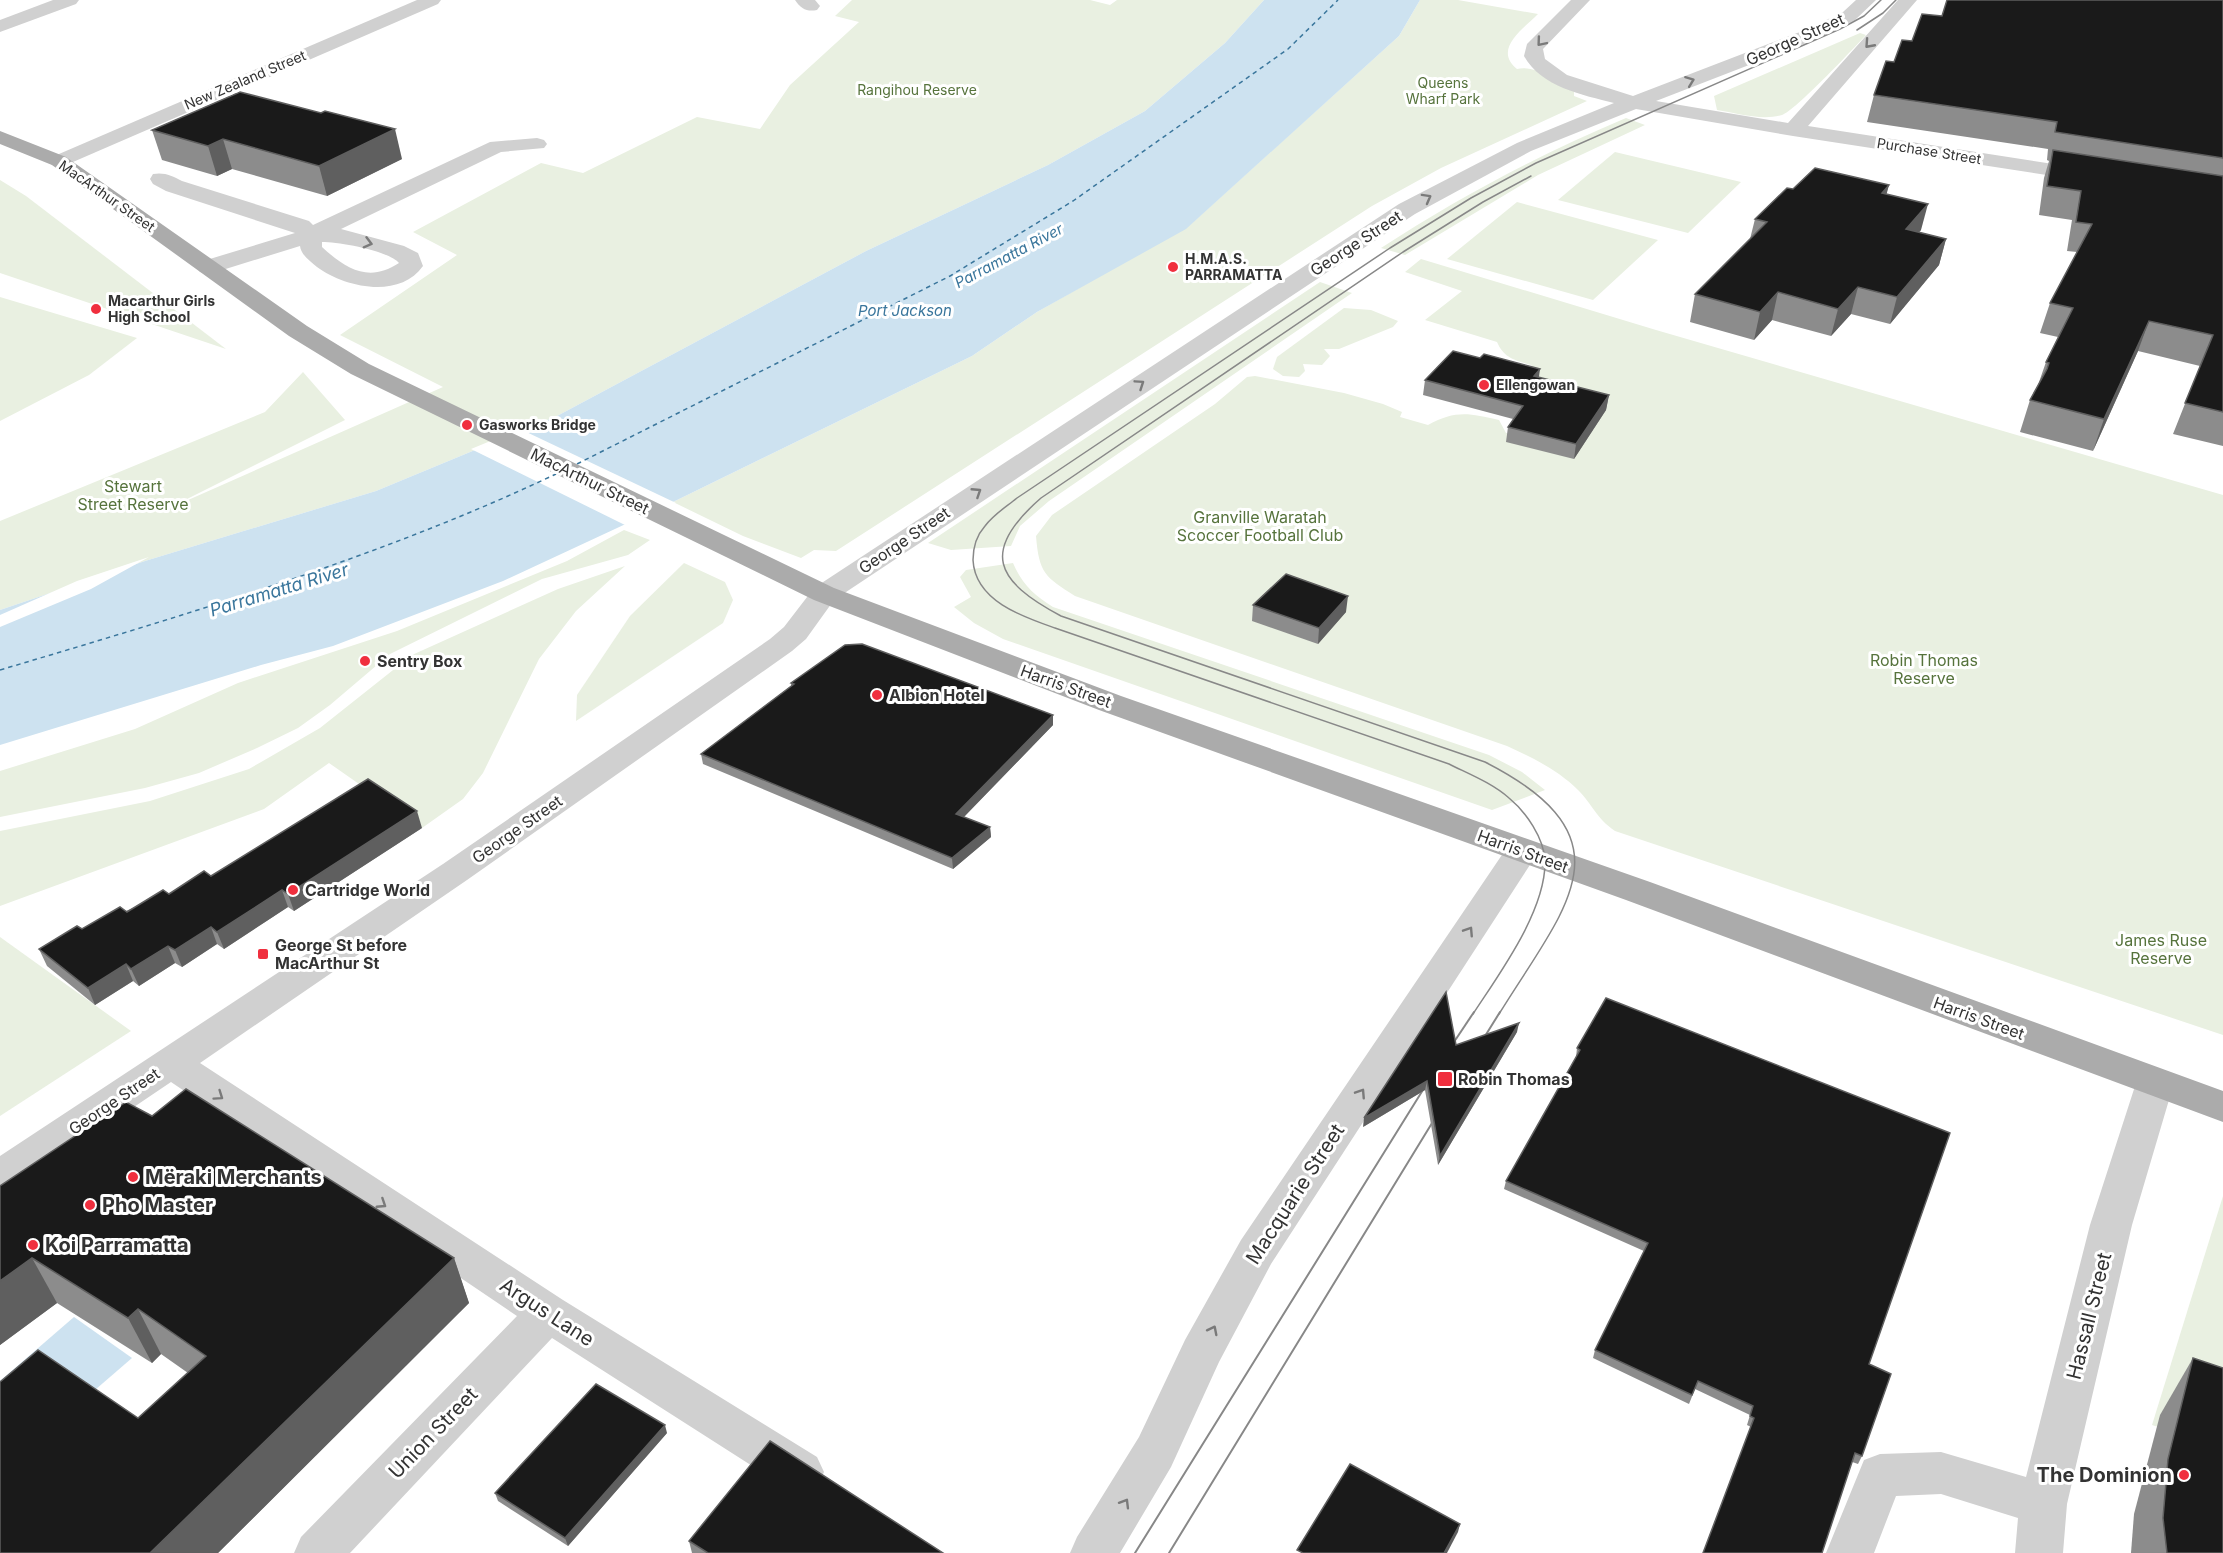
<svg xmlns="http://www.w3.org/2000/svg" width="2223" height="1553" viewBox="0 0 2223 1553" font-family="Inter,sans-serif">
  <rect width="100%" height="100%" fill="#fff"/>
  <g fill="#e9f0e1">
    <polygon points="852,0 1090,0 1110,5 1117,0 1264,0 1225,43 1145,111 1048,165 866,251 557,416 376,491 145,561 0,610 0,521 265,412 303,372 345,420 161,512 443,387 340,335 457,255 413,232 541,163 583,173 697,117 760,129 790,85 859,22 835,16"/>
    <path d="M1420 0H1458L1538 14C1522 30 1493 49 1517 69 1534 64 1559 82 1574 89V96L1587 101 1441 168 1372 206 836 551 814 550 801 558 743 536 673 502 972 356 1037 312 1191 224 1399 36Z"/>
    <path d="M1860 33 1866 35C1853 49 1795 111 1782 115 1761 121 1737 113 1717 110L1714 96Z"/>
    <path d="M1626 118 1645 125 1538 175 1405 255 1381 248C1459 197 1540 154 1626 118Z"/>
    <polygon points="1615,152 1741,182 1688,233 1558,200"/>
    <polygon points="0,180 26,196 226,349 0,273"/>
    <polygon points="1517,202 1658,240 1593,300 1447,259"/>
    <path d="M1421 259 1656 330 2223 495V1035L1615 831C1596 818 1593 805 1578 790 1558 770 1533 758 1507 746L1075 596C1045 577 1039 573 1036 536L1052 515 1215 404 1247 377 1255 376 1344 393 1383 404 1402 412 1400 417 1428 425C1455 410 1469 413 1499 420L1506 433 1534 435 1548 391 1531 365C1514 360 1504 358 1497 342L1425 320 1462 291 1405 272Z"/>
    <polygon points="1320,282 1352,293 1049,501 1020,526 1011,546 951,550 928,543"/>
    <polygon points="0,297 137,338 89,375 0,421"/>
    <polygon points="1344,308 1371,310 1398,321 1393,327 1339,349 1324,349 1330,356 1322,365 1303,364 1305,371 1299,377 1283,376 1273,369 1277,357"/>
    <polygon points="624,530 650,540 628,555 542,579 390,654 330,705 298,728 257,748 199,773 145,788 0,817 0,771 135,729 238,683 397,631 567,561"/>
    <polygon points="684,563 725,582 733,600 723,623 576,721 577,695 630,616"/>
    <path d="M1013 563C1022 584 1034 595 1053 607L1489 755 1522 772 1545 790 1492 810 1003 639 974 623 954 607 971 597 960 577 966 570Z"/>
    <polygon points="625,566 576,611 539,659 483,773 463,799 422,828 329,763 264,809 0,906 0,831 150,801 249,769 320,728 412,655 558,589"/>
    <polygon points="0,937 131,1031 0,1116"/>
    <polygon points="2223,1196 2223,1448 2152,1425"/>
  </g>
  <g fill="#cde2f0">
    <polygon points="1264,0 1420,0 1399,36 1186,229 1037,312 972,356 673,502 503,581 333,646 261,665 0,745 0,610 145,561 376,491 557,416 866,251 1048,165 1145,111 1225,43"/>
    <polygon points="74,1317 132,1358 88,1396 0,1409 0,1381"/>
  </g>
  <g fill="#fff">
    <polygon points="520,429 676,503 627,526 471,449"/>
    <polygon points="149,557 91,589 0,627 0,615 77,581"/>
  </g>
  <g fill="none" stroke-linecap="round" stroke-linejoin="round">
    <g stroke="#3a769c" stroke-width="1.5" stroke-dasharray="4.5 4" stroke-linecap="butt">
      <polyline points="577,464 950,276 1073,201 1288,49 1338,0"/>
      <path d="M0 670C188 614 379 558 556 474"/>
    </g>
    <g fill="#d0d0d0" fill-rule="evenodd">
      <polygon points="53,0 79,0 76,4 0,32 0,20"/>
      <polygon points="417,0 441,0 438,4 66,165 59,167 52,165 48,161 52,157"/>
      <path d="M795 0H815L820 6 817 10C807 12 801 9 795 0Z"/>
      <path d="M1571 0H1590L1543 49 1545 59 1567 75 1633 96 1805 30 1843 12 1856 0H1876L1855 20 1819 38 1656 101 1788 123 1898 0H1917L1808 126 2092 170 2100 171 2103 176 2100 181 2092 182 1793 136 1636 109 1531 151 1415 214 834 600 806 639 792 651 467 880 200 1063 563 1300 817 1457 824 1472 817 1487 801 1493 785 1487 552 1338 350 1553H294L301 1537 517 1316 171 1082 14 1188 0 1193V1156L443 864 770 639 784 627 814 588 1399 204 1517 143 1614 103C1583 95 1541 87 1524 56L1527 44Z"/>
      <path d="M537 138 544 140 547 144 544 148 501 152 341 229 404 246 418 253 423 266C399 300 344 287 317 267 310 261 301 255 300 246L216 272 208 274 200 272 196 267 200 262 295 233 166 191 153 184 150 179 153 174C165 172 172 176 182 181L309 221 313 225 490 142ZM322 242C340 242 389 251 399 263 369 283 346 269 322 247Z"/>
      <polygon points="1522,839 1534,843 1539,851 1271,1264 1219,1362 1171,1467 1120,1553 1070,1553 1077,1537 1139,1437 1185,1340 1241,1240 1510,843"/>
      <polygon points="2155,1068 2169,1073 2174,1083 2132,1225 2067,1504 2063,1553 2015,1553 2018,1518 1941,1494 1896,1496 1874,1553 1826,1553 1864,1460 1880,1454 1941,1452 2026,1477 2090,1225 2136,1083 2141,1073"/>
    </g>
    <polygon fill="#ababab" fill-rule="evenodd" points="0,131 66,157 307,326 369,364 834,588 1121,696 1650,882 2223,1091 2223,1122 1626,900 1099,710 814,600 351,374 289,336 52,165 0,144"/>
    <g stroke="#888" stroke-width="1.5">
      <polyline points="1857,30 1883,13 1896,0"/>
      <path d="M1473 1014C1499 974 1546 911 1545 861 1544 838 1526 812 1509 798 1492 783 1469 774 1449 764L1055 628C1023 617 975 601 973 560 973 548 977 535 985 526 994 514 1006 507 1017 498L1390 248 1471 198 1536 163 1840 29 1864 16 1881 0"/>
      <path d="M1499 1014C1565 907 1636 839 1485 762L1061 616C995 581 980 551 1041 498L1403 252 1483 202 1531 176"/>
    </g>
    <g stroke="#888" stroke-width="2">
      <polyline points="1477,1049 1500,1012"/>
      <polyline points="1446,1054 1474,1012"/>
      <polyline points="1135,1553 1431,1077"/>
      <polyline points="1169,1553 1440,1110"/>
    </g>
  </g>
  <g fill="#8c8c8c">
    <polygon points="2223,0 2223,446 2173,434 2200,366 2138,351 2093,451 2020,432 2030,400 2038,385 2046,362 2058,337 2040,333 2050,303 2077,252 2067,251 2072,220 2039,215 2044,178 2049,161 2047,160 2048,149 1867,122 1874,95 1894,62 1912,41 1942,16"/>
    <polygon points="152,130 402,159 327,196 232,169 217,176 162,160"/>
    <polygon points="1889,185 1886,194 1921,230 1919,232 1946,239 1939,265 1890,324 1851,314 1831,336 1772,320 1754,340 1690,322 1695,294 1750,239 1755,219 1793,189"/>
    <polygon points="1539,378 1609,395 1606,410 1574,459 1506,442 1508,427 1513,419 1423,395 1425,380"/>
    <polygon points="1253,605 1346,612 1318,644 1252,621"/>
    <polygon points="791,683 1053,715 1053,725 964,817 990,827 991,837 953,869 703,764 701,754 791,686"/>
    <polygon points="422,828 294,911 288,907 224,949 217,944 182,967 175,963 139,986 133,981 95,1005 47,966 39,949 82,929 211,876"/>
    <polygon points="1606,998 1869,1364 1862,1456 1858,1464 1751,1427 1747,1425 1750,1415 1695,1389 1689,1404 1593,1358 1595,1350 1644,1251 1504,1189 1506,1181 1576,1057 1577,1048"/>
    <polygon points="1517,1032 1438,1165 1425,1090 1363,1127 1456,1045"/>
    <polygon points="152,1116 454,1258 469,1303 218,1553 0,1553 188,1373 161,1354 152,1363 57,1303 0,1345 0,1186"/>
    <polygon points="2193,1358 2223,1553 2131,1553 2134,1514 2160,1415"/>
    <polygon points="667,1433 568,1546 498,1501 495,1493"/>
    <polygon points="689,1541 943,1553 692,1553"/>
  </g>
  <g fill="#5f5f5f">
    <polygon points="395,129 402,159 327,196 319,166"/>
    <polygon points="223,139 232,169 217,176 208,146"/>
    <polygon points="1889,185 1882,211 1882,193"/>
    <polygon points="1928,204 1921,230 1899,255 1906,229"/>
    <polygon points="1946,239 1939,265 1890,324 1897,297"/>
    <polygon points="1858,287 1851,314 1831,336 1838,309"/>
    <polygon points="1778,292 1772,320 1754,340 1760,312"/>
    <polygon points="2149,321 2138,351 2093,451 2104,419"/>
    <polygon points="1540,369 1538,384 1534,376"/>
    <polygon points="1609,395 1606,410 1574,459 1576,444"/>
    <polygon points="1348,596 1346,612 1318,644 1319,628"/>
    <polygon points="1053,715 1053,725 957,824 956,814"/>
    <polygon points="417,811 422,828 294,911 288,894"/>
    <polygon points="990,827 991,837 953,869 952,858"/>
    <polygon points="282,890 288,907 224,949 217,932"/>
    <polygon points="211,927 217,944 182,967 175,950"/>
    <polygon points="168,946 175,963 139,986 131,969"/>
    <polygon points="126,964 133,981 95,1005 88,988"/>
    <polygon points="1519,1023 1517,1032 1438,1165 1440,1156"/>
    <polygon points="1427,1081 1425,1090 1363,1127 1364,1118"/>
    <polygon points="32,1258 57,1303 0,1345 0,1281"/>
    <polygon points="454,1258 469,1303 218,1553 150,1553"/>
    <polygon points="138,1309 161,1354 152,1363 128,1318"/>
    <polygon points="665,1425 667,1433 568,1546 565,1538"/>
    <polygon points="1460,1524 1458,1532 1447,1553 1444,1553"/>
  </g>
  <g fill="#1a1a1a" stroke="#5f5f5f" stroke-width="1.5">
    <polygon points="1947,0 2223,0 2223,158 2055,132 2057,122 1874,95 1886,61 1894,62 1902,40 1912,41 1922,14 1942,16"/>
    <polygon points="240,92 321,113 325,111 395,129 319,166 223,139 208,146 152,130"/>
    <polygon points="2053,150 2223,176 2223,412 2185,403 2213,335 2149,321 2104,419 2030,400 2047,369 2049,363 2046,362 2073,308 2050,303 2092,224 2076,222 2081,191 2047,186"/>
    <polygon points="1815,168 1889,185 1882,193 1928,204 1906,229 1946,239 1897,297 1858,287 1838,309 1778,292 1760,312 1695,294 1767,222 1755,219 1787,188 1793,189"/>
    <polygon points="1453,351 1480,358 1484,354 1540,369 1534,376 1609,395 1576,444 1508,427 1523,406 1425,380"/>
    <polygon points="1286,574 1348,596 1319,628 1253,605"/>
    <polygon points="862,644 1053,715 956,814 990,827 952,858 701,754 794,684 791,683 845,645"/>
    <polygon points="368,779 417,811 288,894 282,890 217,932 211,927 175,950 168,946 131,969 126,964 88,988 39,949 77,926 82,929 120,907 127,912 163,890 169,894 204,871 211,876"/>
    <polygon points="1446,992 1456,1045 1519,1023 1440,1156 1427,1081 1364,1118"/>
    <polygon points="1606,998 1950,1133 1869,1364 1891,1374 1862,1456 1855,1453 1822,1553 1703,1553 1754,1418 1750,1416 1753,1406 1698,1381 1692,1395 1595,1350 1648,1243 1506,1181 1580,1050 1577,1048"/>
    <polygon points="186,1089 454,1258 150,1553 0,1553 0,1382 38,1350 138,1418 206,1356 138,1309 128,1318 32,1258 0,1281 0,1186 126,1102 152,1116"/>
    <polygon points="2193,1358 2223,1368 2223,1553 2167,1553 2163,1518 2168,1459"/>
    <polygon points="596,1384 665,1425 565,1538 495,1493"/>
    <polygon points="770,1441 943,1553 708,1553 689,1541"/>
    <polygon points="1350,1464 1460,1524 1444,1553 1303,1553 1297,1550"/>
  </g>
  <defs><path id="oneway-chevron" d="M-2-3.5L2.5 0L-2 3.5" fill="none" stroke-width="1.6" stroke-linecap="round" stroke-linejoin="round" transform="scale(1.5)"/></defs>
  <g stroke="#7a7a7a">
    <use href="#oneway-chevron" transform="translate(1541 42) rotate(130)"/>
    <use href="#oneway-chevron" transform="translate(1869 44) rotate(132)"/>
    <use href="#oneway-chevron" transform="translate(1690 81) rotate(-21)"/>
    <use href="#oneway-chevron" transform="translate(1427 198) rotate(-29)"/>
    <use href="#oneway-chevron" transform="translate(368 243) rotate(15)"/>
    <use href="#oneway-chevron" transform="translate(1140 384) rotate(-34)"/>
    <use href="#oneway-chevron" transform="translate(977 492) rotate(-33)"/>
    <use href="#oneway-chevron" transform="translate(1469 931) rotate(-57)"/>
    <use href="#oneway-chevron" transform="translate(1361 1093) rotate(-57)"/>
    <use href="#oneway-chevron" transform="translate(219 1096) rotate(35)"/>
    <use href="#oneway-chevron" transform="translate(382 1204) rotate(33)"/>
    <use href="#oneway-chevron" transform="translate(1213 1330) rotate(-63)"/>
    <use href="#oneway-chevron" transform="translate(1125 1503) rotate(-59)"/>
  </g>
  <g fill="#f02f3e" stroke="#fff" stroke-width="2">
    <circle cx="1173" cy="267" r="6"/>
    <circle cx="96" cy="309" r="6"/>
    <circle cx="1484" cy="385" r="6"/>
    <circle cx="467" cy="425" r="6"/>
    <circle cx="365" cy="661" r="6"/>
    <circle cx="877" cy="695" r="6"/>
    <circle cx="293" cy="890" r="6"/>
    <rect x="257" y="948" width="12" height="12" rx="3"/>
    <rect x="1437" y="1071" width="16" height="16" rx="3"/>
    <circle cx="133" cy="1177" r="6"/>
    <circle cx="90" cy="1205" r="6"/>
    <circle cx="33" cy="1245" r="6"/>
    <circle cx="2184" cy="1475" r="6"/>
  </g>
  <g text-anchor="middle" stroke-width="6" stroke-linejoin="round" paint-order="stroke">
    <g font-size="14" fill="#333" stroke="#fff">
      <text transform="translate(245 80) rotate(-23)" y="5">New Zealand Street</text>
      <text transform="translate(1929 151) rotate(9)" y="5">Purchase Street</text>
      <text transform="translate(107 196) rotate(35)" y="5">MacArthur Street</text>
    </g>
    <g font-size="14" fill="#56733c" stroke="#fff">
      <text x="1443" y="88">Queens<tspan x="1443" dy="16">Wharf Park</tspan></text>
      <text x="917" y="95">Rangihou Reserve</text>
    </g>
    <g font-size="14" font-weight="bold" fill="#333" stroke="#fff" text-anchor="start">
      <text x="1185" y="264">H.M.A.S.<tspan x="1185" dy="16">PARRAMATTA</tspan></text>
      <text x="108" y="306">Macarthur Girls<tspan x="108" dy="16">High School</tspan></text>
      <text x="1496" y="390">Ellengowan</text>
      <text x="479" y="430">Gasworks Bridge</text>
    </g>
    <g font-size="15" font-style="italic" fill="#3a769c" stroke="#fff">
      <text transform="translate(1009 256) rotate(-28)" y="5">Parramatta River</text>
      <text x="905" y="316">Port Jackson</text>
    </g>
    <g font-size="16" fill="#333" stroke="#fff">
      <text transform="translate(1795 39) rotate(-24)" y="6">George Street</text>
      <text transform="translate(1356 243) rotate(-33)" y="6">George Street</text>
      <text transform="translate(590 481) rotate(26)" y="6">MacArthur Street</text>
      <text transform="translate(904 540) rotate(-34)" y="6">George Street</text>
      <text transform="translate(1066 686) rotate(20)" y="6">Harris Street</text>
      <text transform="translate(517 829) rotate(-35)" y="6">George Street</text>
      <text transform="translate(1523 851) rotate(20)" y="6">Harris Street</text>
      <text transform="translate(1979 1018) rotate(20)" y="6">Harris Street</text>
      <text transform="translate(114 1101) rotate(-34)" y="6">George Street</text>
    </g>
    <g font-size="16" fill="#56733c" stroke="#fff">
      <text x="133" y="492">Stewart<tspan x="133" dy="18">Street Reserve</tspan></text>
      <text x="1260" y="523">Granville Waratah<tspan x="1260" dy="18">Scoccer Football Club</tspan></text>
      <text x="1924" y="666">Robin Thomas<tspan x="1924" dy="18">Reserve</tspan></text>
      <text x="2161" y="946">James Ruse<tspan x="2161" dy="18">Reserve</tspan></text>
    </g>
    <g font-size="16" font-weight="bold" fill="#333" stroke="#fff" text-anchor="start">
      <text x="377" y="667">Sentry Box</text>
      <text x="889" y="701">Albion Hotel</text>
      <text x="305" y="896">Cartridge World</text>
      <text x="275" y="951">George St before<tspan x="275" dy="18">MacArthur St</tspan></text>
      <text x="1458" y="1085">Robin Thomas</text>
    </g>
    <g font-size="18" font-style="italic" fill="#3a769c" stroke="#fff">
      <text transform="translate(279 590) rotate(-17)" y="6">Parramatta River</text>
    </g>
    <g font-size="20" font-weight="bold" fill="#333" stroke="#fff" text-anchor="start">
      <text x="145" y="1184">Mëraki Merchants</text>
      <text x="102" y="1212">Pho Master</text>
      <text x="45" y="1252">Koi Parramatta</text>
      <text x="2172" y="1482" text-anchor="end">The Dominion</text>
    </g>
    <g font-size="20" fill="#333" stroke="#fff">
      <text transform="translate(1295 1194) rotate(-57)" y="7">Macquarie Street</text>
      <text transform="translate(547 1312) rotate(33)" y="7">Argus Lane</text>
      <text transform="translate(2089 1316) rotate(-76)" y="7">Hassall Street</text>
      <text transform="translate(433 1433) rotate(-46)" y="7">Union Street</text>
    </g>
  </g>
</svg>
